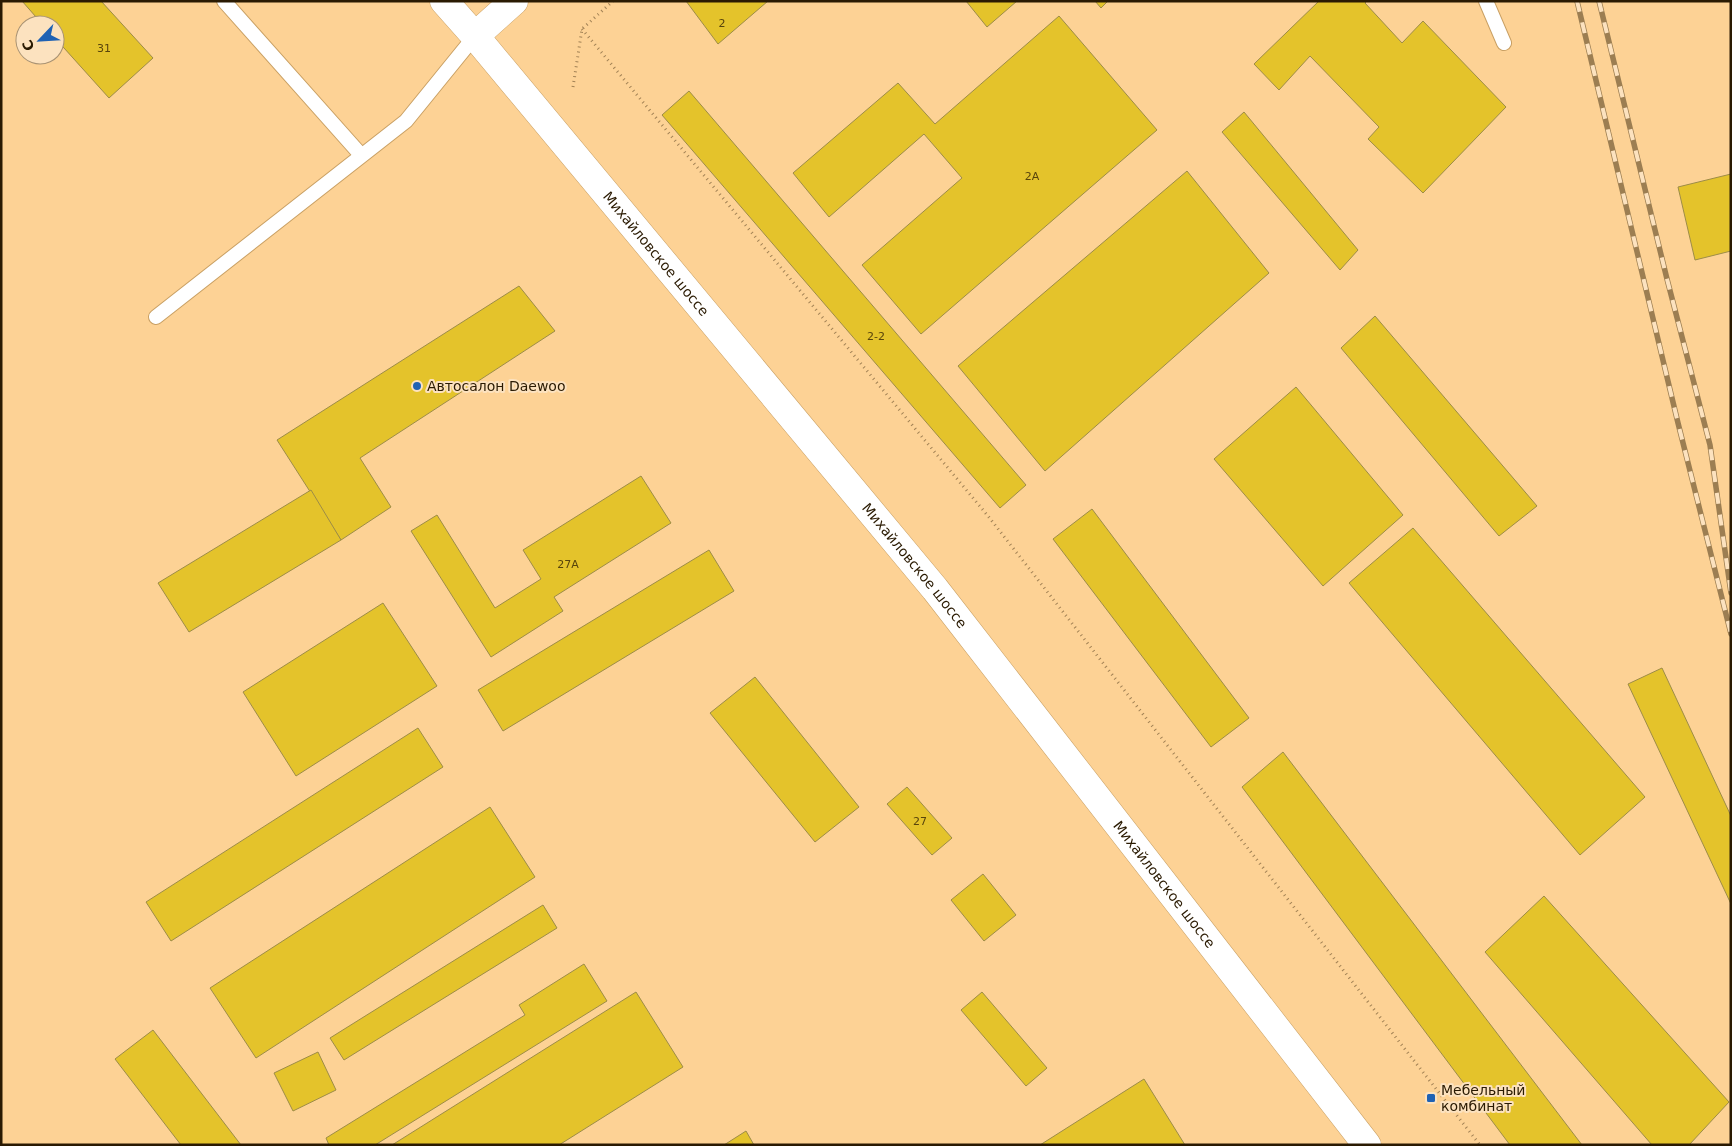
<svg xmlns="http://www.w3.org/2000/svg" width="1732" height="1146" viewBox="0 0 1732 1146" font-family="'DejaVu Sans',sans-serif">
  <rect width="100%" height="100%" fill="#fdd295"/>
  <g fill="#e4c32b" stroke="#9d8c47">
    <polygon points="22,1 101,1 153,58 109,98 55,38 55,25 43,25"/>
    <polygon points="686,1 768,1 718,44"/>
    <polygon points="966,1 1017,1 987,27"/>
    <polygon points="1095,1 1108,1 1101,8"/>
    <polygon points="1319,1 1367,1 1365,3 1402,43 1423,21 1506,107 1423,193 1368,139 1379,127 1310,56 1279,90 1254,64"/>
    <polygon points="1059,16 1157,130 921,334 862,265 962,178 924,134 829,217 793,173 898,83 935,124"/>
    <polygon points="689,91 1026,485 1000,508 662,115"/>
    <polygon points="1244,112 1358,250 1340,270 1222,132"/>
    <polygon points="1187,171 1269,273 1045,471 958,366"/>
    <polygon points="1731,174 1731,251 1695,260 1678,187"/>
    <polygon points="519,286 555,331 360,458 391,507 341,540 277,440"/>
    <polygon points="1375,316 1537,506 1499,536 1341,348"/>
    <polygon points="1296,387 1403,515 1323,586 1214,459"/>
    <polygon points="641,476 671,523 554,597 563,611 491,657 411,531 437,515 495,608 541,579 523,550"/>
    <polygon points="311,490 341,540 189,632 158,583"/>
    <polygon points="1092,509 1249,718 1211,747 1053,539"/>
    <polygon points="1413,528 1645,797 1580,855 1349,583"/>
    <polygon points="709,550 734,591 503,731 478,690"/>
    <polygon points="383,603 437,686 296,776 243,692"/>
    <polygon points="1662,668 1731,816 1731,904 1628,684"/>
    <polygon points="755,677 859,807 815,842 710,713"/>
    <polygon points="418,728 443,767 171,941 146,902"/>
    <polygon points="1283,752 1582,1145 1510,1145 1242,787"/>
    <polygon points="907,787 952,838 932,855 887,804"/>
    <polygon points="490,807 535,877 256,1058 210,988"/>
    <polygon points="983,874 1016,915 984,941 951,900"/>
    <polygon points="1544,896 1729,1102 1689,1145 1652,1145 1485,952"/>
    <polygon points="543,905 557,928 344,1060 330,1038"/>
    <polygon points="584,964 607,1001 375,1145 329,1145 326,1138 525,1015 519,1005"/>
    <polygon points="636,992 683,1067 559,1145 392,1145"/>
    <polygon points="982,992 1047,1068 1026,1086 961,1010"/>
    <polygon points="153,1030 241,1145 181,1145 115,1059"/>
    <polygon points="318,1052 336,1090 293,1111 274,1073"/>
    <polygon points="1144,1079 1185,1145 1040,1145"/>
    <polygon points="746,1131 754,1145 724,1145"/>
  </g>
  <g fill="none" stroke-linecap="round" stroke-linejoin="round">
    <g stroke="#c9a064" stroke-width="16">
      <g id="lane">
        <polyline points="224,1 361,155"/>
        <polyline points="1486,1 1504,43"/>
        <polyline points="156,317 406,121 475,36"/>
      </g>
    </g>
    <g stroke="#c9a064" stroke-width="29">
      <polyline id="street" points="475,36 514,1"/>
    </g>
    <g stroke="#c9a064" stroke-width="29">
      <g id="secondary">
        <path id="s1" d="M444 1 475 36 935 589 1367 1145"/>
      </g>
    </g>
    <g stroke="#a28255" stroke-width="3" stroke-dasharray="1 4" stroke-linecap="butt">
      <polyline points="582,29 988,516 1480,1145"/>
      <polyline points="573,87 582,29 613,1"/>
    </g>
    <use href="#lane" stroke="#fff" stroke-width="14"/>
    <use href="#street" stroke="#fff" stroke-width="28"/>
    <use href="#secondary" stroke="#fff" stroke-width="28"/>
    <g stroke="#9c7e52" stroke-width="5.5">
      <g id="rail">
        <polyline points="1577,1 1678,423 1731,634"/>
        <polyline points="1599,1 1667,279 1710,445 1731,593"/>
      </g>
    </g>
    <use href="#rail" stroke="#fce2bf" stroke-width="4" stroke-dasharray="11" stroke-linecap="butt"/>
  </g>
  <g fill="#2062b3" stroke="#fce2bf" stroke-width="2">
    <circle cx="417" cy="386" r="5"/>
    <rect x="1426" y="1093" width="10" height="10" rx="2.5"/>
  </g>
  <g text-anchor="middle" stroke-width="4" stroke-linejoin="round" paint-order="stroke">
    <g font-size="11" fill="#58440c">
      <text x="722" y="27">2</text>
      <text x="104" y="52">31</text>
      <text x="1032" y="180">2А</text>
      <text x="876" y="340">2-2</text>
      <text x="568" y="568">27А</text>
      <text x="920" y="825">27</text>
    </g>
    <g font-size="14" fill="#2a1a02" stroke="#fce2bf">
      <text dy="5" stroke="none"><textPath href="#s1" startOffset="330">Михайловское шоссе</textPath></text>
      <text dy="5" stroke="none"><textPath href="#s1" startOffset="735">Михайловское шоссе</textPath></text>
      <text dy="5" stroke="none"><textPath href="#s1" startOffset="1140">Михайловское шоссе</textPath></text>
    </g>
    <g font-size="14" fill="#2a1a02" stroke="#fce2bf" text-anchor="start">
      <text x="427" y="391">Автосалон Daewoo</text>
      <text x="1441" y="1095">Мебельный<tspan x="1441" dy="16">комбинат</tspan></text>
    </g>
  </g>
  <rect width="1732" height="1146" fill="none" stroke="#2a1a02" stroke-width="5"/>
  <g transform="translate(40 40) rotate(245)"><circle r="24" fill="#fce2bf" stroke="#a89273"/>
  <path d="M0-4L9 19L0 12L-9 19Z" fill="#2062b3"/>
  <text y="-8" font-size="14" font-weight="bold" text-anchor="middle" fill="#2a1a02">С</text>
  </g>
</svg>
